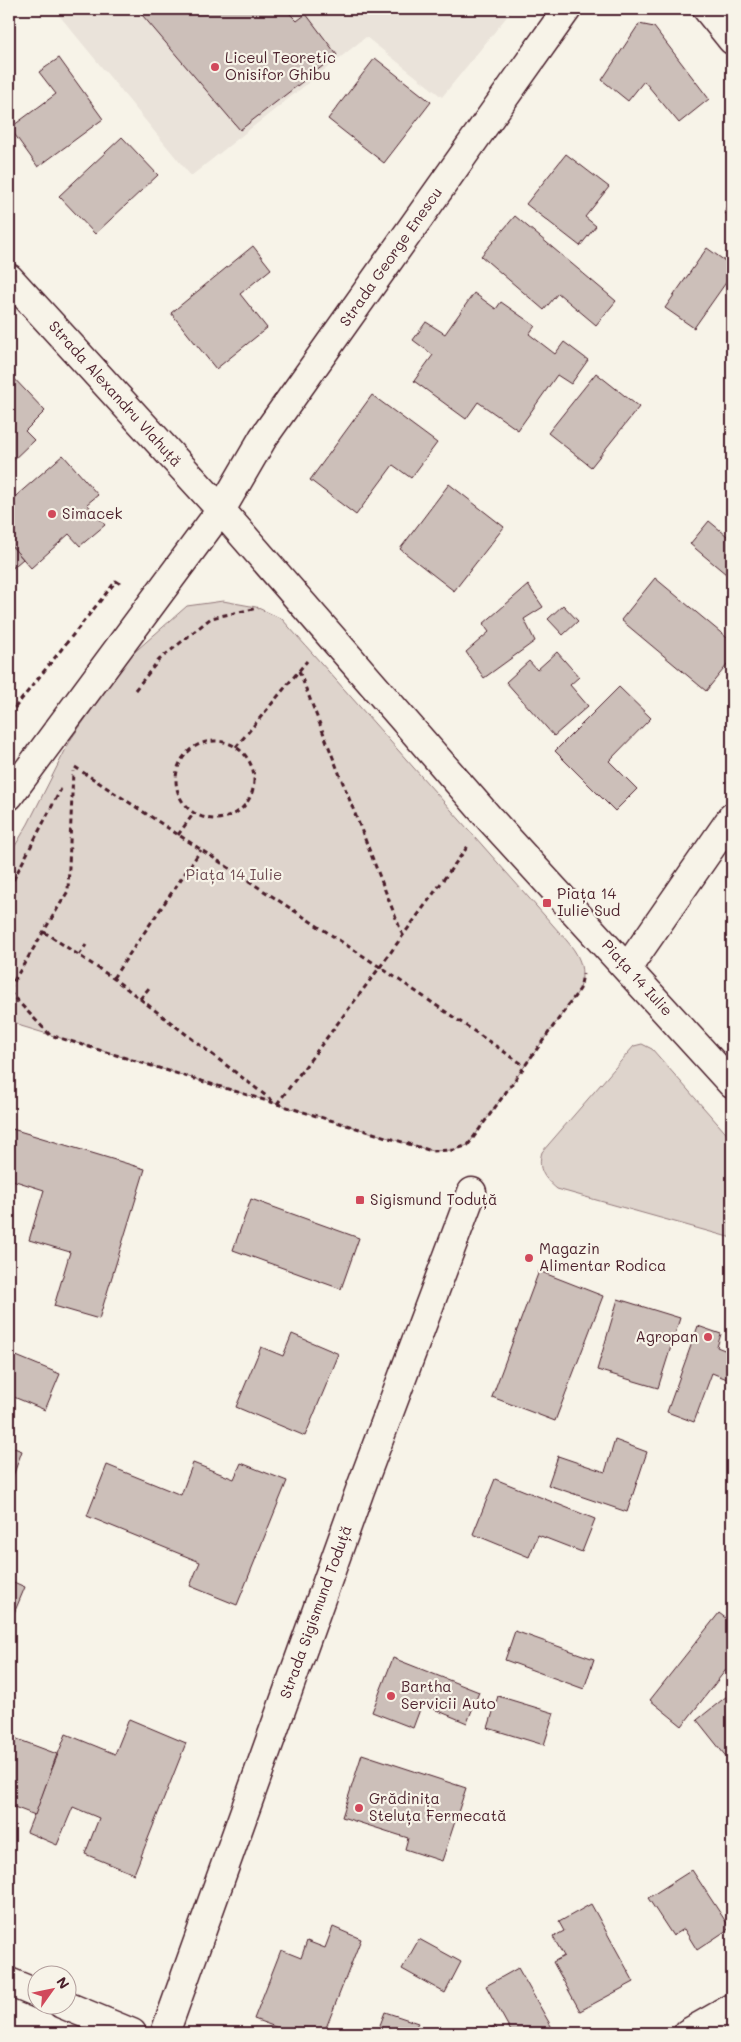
<svg xmlns="http://www.w3.org/2000/svg" width="741" height="2042" viewBox="0 0 741 2042" font-family="Mali,sans-serif">
  <rect width="100%" height="100%" fill="#f7f3e8"/>
  <filter id="ink" filterUnits="userSpaceOnUse"><feTurbulence type="fractalNoise" baseFrequency=".02" numOctaves="2"/><feDisplacementMap in="SourceGraphic" scale="10" xChannelSelector="R" yChannelSelector="G"/><feConvolveMatrix kernelMatrix="1 2 1 2 8 2 1 2 1" color-interpolation-filters="sRGB"/></filter>
  <g filter="url(#ink)">
    <polygon fill="#eae3da" points="54,9 513,9 442,97 366,37 191,176"/>
    <g fill="#ded4cc" stroke="#947a7c">
      <path d="M223 601 256 607 282 619 552 924C571 946 588 959 580 989L468 1145 454 1150 432 1151 21 1026 9 1017V856L28 824 71 739 130 656 187 606Z"/>
      <path d="M642 1044 652 1049 732 1140V1238L557 1189C544 1178 537 1169 542 1152L634 1046Z"/>
    </g>
    <g fill="#ccbfb9" stroke="#4a1f2b">
      <polygon points="137,9 285,9 297,21 306,14 337,55 240,130"/>
      <polygon points="639,24 654,27 709,99 679,123 644,81 628,101 602,80"/>
      <polygon points="59,58 103,119 38,167 10,128 56,94 39,72"/>
      <polygon points="375,58 431,102 384,163 328,119"/>
      <polygon points="122,137 158,175 95,234 59,196"/>
      <polygon points="566,154 609,187 585,217 596,226 580,246 526,204"/>
      <polygon points="732,204 732,220 724,212"/>
      <polygon points="515,216 616,301 596,325 558,293 544,310 481,256"/>
      <polygon points="253,246 271,269 240,294 267,328 216,369 171,313"/>
      <polygon points="707,248 732,266 732,274 694,328 665,308"/>
      <polygon points="474,293 496,309 501,302 535,326 529,334 555,354 564,342 588,360 571,384 557,375 518,430 478,402 466,419 414,381 433,355 413,340 426,322 445,334"/>
      <polygon points="9,373 45,411 25,431 34,440 9,464"/>
      <polygon points="596,373 639,407 591,467 548,433"/>
      <polygon points="372,395 437,443 411,478 393,465 356,515 310,480"/>
      <polygon points="63,455 98,495 87,504 105,525 80,546 69,534 31,568 9,543 9,502"/>
      <polygon points="449,484 504,527 454,591 400,549"/>
      <polygon points="709,521 732,540 732,579 690,544"/>
      <polygon points="9,543 23,559 9,571"/>
      <polygon points="655,578 732,642 732,659 706,691 621,620"/>
      <polygon points="528,585 543,607 524,619 535,641 484,678 466,652 489,632 483,624"/>
      <polygon points="563,605 578,621 563,635 548,619"/>
      <polygon points="557,652 579,677 570,685 588,706 554,736 506,682 529,661 537,670"/>
      <polygon points="619,687 651,718 609,761 637,789 615,811 555,751"/>
      <polygon points="9,1128 145,1169 99,1319 54,1306 70,1252 29,1240 44,1190 9,1179"/>
      <polygon points="251,1199 359,1238 341,1289 233,1250"/>
      <polygon points="539,1271 603,1296 555,1421 492,1397"/>
      <polygon points="618,1299 680,1318 658,1388 597,1370"/>
      <polygon points="698,1326 721,1334 717,1347 732,1353 732,1381 712,1373 694,1422 667,1412"/>
      <polygon points="292,1334 339,1354 305,1436 236,1407 261,1347 283,1356"/>
      <polygon points="9,1353 60,1374 45,1410 9,1395"/>
      <polygon points="615,1440 647,1452 627,1512 548,1485 558,1456 605,1472"/>
      <polygon points="9,1446 22,1451 9,1487"/>
      <polygon points="193,1463 234,1479 241,1463 287,1481 237,1605 190,1586 200,1562 87,1516 107,1465 181,1495"/>
      <polygon points="495,1479 595,1519 582,1552 538,1535 529,1557 473,1534"/>
      <polygon points="9,1580 25,1587 9,1625"/>
      <polygon points="719,1613 732,1623 732,1662 682,1726 650,1700"/>
      <polygon points="515,1631 594,1659 584,1689 505,1660"/>
      <polygon points="393,1658 479,1692 467,1723 422,1704 413,1728 372,1712"/>
      <polygon points="732,1692 732,1764 697,1720"/>
      <polygon points="498,1696 554,1713 544,1745 488,1728"/>
      <polygon points="129,1719 186,1743 134,1874 85,1854 99,1818 73,1807 57,1845 27,1832 66,1734 115,1754"/>
      <polygon points="9,1736 57,1754 35,1815 9,1805"/>
      <polygon points="362,1754 466,1788 442,1861 405,1849 408,1838 342,1817"/>
      <polygon points="692,1870 730,1928 697,1950 684,1929 673,1936 648,1898"/>
      <polygon points="591,1904 634,1982 580,2011 553,1962 564,1956 553,1937 564,1931 559,1922"/>
      <polygon points="333,1927 361,1939 324,2033 292,2033 254,2019 281,1950 301,1958 307,1941 325,1948"/>
      <polygon points="419,1939 461,1962 445,1993 402,1969"/>
      <polygon points="518,1968 555,2033 512,2033 486,1986"/>
      <polygon points="385,2012 418,2023 412,2033 377,2033"/>
      <polygon points="495,2026 499,2033 479,2033"/>
    </g>
    <g fill="none" stroke-linecap="round" stroke-linejoin="round">
      <g stroke="#4a1f2b" stroke-width="31">
        <g id="minor">
          <polyline points="707,9 732,40"/>
          <polyline points="9,796 221,510 263,438 567,9"/>
          <polyline points="628,967 732,817"/>
          <polyline points="9,1982 38,1994"/>
          <polyline points="62,2004 132,2033"/>
          <polyline points="165,2033 360,1490 472,1192"/>
          <polyline points="688,2033 732,2008"/>
        </g>
      </g>
      <g stroke="#4a1f2b" stroke-width="31">
        <polyline id="major" points="9,278 221,510 489,818 732,1084"/>
      </g>
      <g stroke="#4a1f2b" stroke-width="3" stroke-dasharray="5 4" stroke-linecap="butt">
        <polyline points="299,671 403,936"/>
        <polyline points="135,690 159,660 211,618 258,608"/>
        <polyline points="9,715 116,581 122,585"/>
        <circle cx="215" cy="780" r="39"/>
        <polyline points="236,747 307,661"/>
        <polyline points="75,767 380,967 525,1066"/>
        <polyline points="178,835 194,813"/>
        <polyline points="9,888 61,789"/>
        <polyline points="44,932 113,978 274,1102"/>
        <polyline points="79,955 86,945"/>
        <polyline points="113,978 201,850"/>
        <polyline points="9,989 68,891 73,771"/>
        <polyline points="9,992 50,1035 432,1151 454,1150 468,1145 580,989 583,974"/>
        <polyline points="140,999 149,988"/>
        <polyline points="277,1104 380,967 468,846"/>
      </g>
      <use href="#minor" stroke="#f7f3e8" stroke-width="28"/>
      <use href="#major" stroke="#f7f3e8" stroke-width="28"/>
    </g>
  </g>
  <g fill="#d1495b" stroke="#f7f3e8" stroke-width="2">
    <circle cx="215" cy="67" r="5"/>
    <circle cx="52" cy="514" r="5"/>
    <rect x="542" y="898" width="10" height="10" rx="2.5"/>
    <rect x="355" y="1195" width="10" height="10" rx="2.5"/>
    <circle cx="529" cy="1258" r="5"/>
    <circle cx="708" cy="1337" r="5"/>
    <circle cx="391" cy="1696" r="5"/>
    <circle cx="359" cy="1808" r="5"/>
  </g>
  <g text-anchor="middle" stroke-width="4.5" stroke-linejoin="round" paint-order="stroke">
    <g font-size="15" fill="#4a1f2b" stroke="#f7f3e8" text-anchor="start">
      <text x="225" y="63">Liceul Teoretic<tspan x="225" dy="17">Onisifor Ghibu</tspan></text>
      <text x="62" y="519">Simacek</text>
      <text x="557" y="899">Piața 14<tspan x="557" dy="17">Iulie Sud</tspan></text>
      <text x="370" y="1205">Sigismund Toduță</text>
      <text x="539" y="1254">Magazin<tspan x="539" dy="17">Alimentar Rodica</tspan></text>
      <text x="698" y="1342" text-anchor="end">Agropan</text>
      <text x="401" y="1692">Bartha<tspan x="401" dy="17">Servicii Auto</tspan></text>
      <text x="369" y="1804">Grădinița<tspan x="369" dy="17">Steluța Fermecată</tspan></text>
    </g>
    <g font-size="15" fill="#4a1f2b" stroke="#f7f3e8">
      <text transform="translate(391 257) rotate(-55)" y="5">Strada George Enescu</text>
      <text transform="translate(115 394) rotate(48)" y="5">Strada Alexandru Vlahuță</text>
      <text transform="translate(637 978) rotate(48)" y="5">Piața 14 Iulie</text>
      <text transform="translate(316 1612) rotate(-70)" y="5">Strada Sigismund Toduță</text>
    </g>
    <g font-size="15" fill="#6f4c53" stroke="#f7f3e8">
      <text x="234" y="880">Piața 14 Iulie</text>
    </g>
  </g>
  <rect width="741" height="2042" fill="none" stroke="#f7f3e8" stroke-width="30"/>
  <rect x="15" y="15" width="711" height="2012" fill="none" stroke="#4a1f2b" stroke-width="2" filter="url(#ink)"/>
  <g transform="translate(52 1990) rotate(57)"><circle r="24" fill="#f7f3e8" stroke="#b29e9c"/>
  <path d="M0-4L9 19L0 12L-9 19Z" fill="#d1495b"/>
  <text y="-8" font-size="14" font-weight="bold" text-anchor="middle" fill="#4a1f2b">N</text>
  </g>
</svg>
